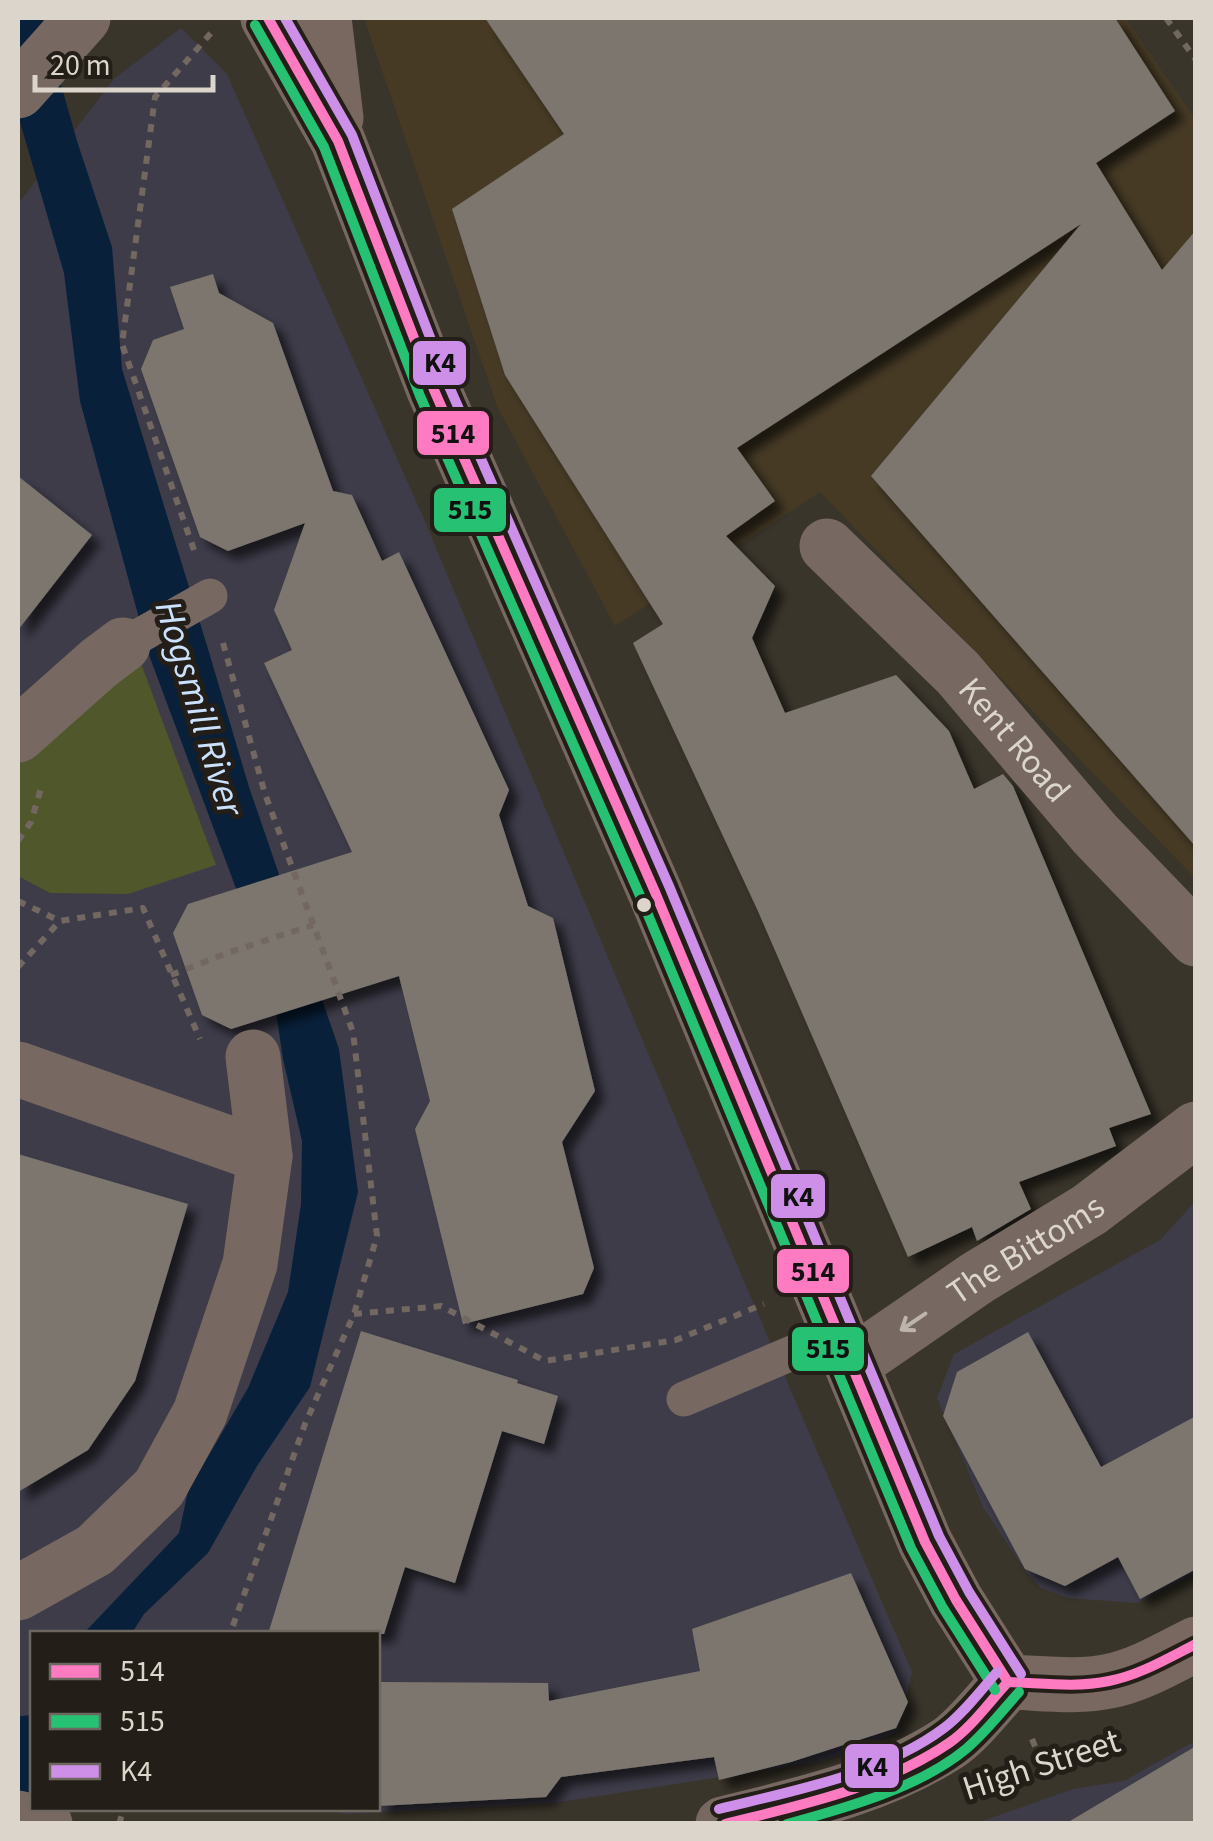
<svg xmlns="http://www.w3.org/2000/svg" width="1213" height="1841" viewBox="0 0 1213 1841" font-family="'Source Sans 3',sans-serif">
  <defs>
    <filter id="shadow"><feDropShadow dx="9" dy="9" stdDeviation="5" flood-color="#0009"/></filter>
  </defs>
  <rect width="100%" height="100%" fill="#3a352b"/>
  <g fill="#3e3c49">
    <polygon points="181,28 227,74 423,517 743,1279 912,1672 898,1732 823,1761 554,1803 346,1814 319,1809 378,1808 378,1634 32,1634 32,1749 18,1746 18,204 115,78"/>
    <polygon points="1195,1202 1195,1573 1137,1603 1068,1598 1041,1588 1026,1572 983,1507 937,1398 954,1354 1160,1240"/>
    <polygon points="1195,1741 1195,1823 974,1824 1073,1789 1124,1781"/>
  </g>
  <polygon fill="#463a25" points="364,18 1126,18 1195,119 1195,878 820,492 615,626 497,406"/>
  <polygon fill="#50572a" points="139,658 216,865 128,894 50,893 18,876 18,753"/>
  <polygon fill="#08203a" points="18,18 42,18 77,141 112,247 122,369 208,649 249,787 339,1049 358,1192 310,1387 257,1466 208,1553 144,1614 132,1633 84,1633 179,1533 188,1491 248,1388 288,1292 301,1204 302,1141 283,1059 272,985 149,655 80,401 64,273 18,115"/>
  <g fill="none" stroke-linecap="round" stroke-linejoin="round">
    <polyline stroke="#08203a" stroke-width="108" points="18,1792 32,1769"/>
  </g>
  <g fill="#7b766e" filter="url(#shadow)">
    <polygon points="485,18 1115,18 1175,111 1096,163 1162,270 1196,230 1196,847 871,476 1081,224 737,448 775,501 726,536 775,586 752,638 785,713 896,675 949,731 974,789 1003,774 1013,786 1151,1114 1109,1128 1116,1146 1019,1182 1031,1209 977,1241 972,1227 908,1257 757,909 633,643 663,624 505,375 452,209 564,134"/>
    <polygon points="213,274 219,293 273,323 333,491 352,495 382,561 399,552 509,790 499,815 528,906 553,918 595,1091 562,1142 594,1268 583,1294 463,1324 415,1129 430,1101 399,976 231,1029 202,1015 173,933 188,904 352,852 264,663 292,650 274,610 305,523 228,551 200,537 141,369 153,340 184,329 170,287"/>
    <polygon points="18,476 92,535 18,630"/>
    <polygon points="18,1154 188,1204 135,1381 88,1450 18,1492"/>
    <polygon points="361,1331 518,1380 517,1383 558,1396 544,1444 502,1431 455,1583 405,1567 384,1634 268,1634"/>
    <polygon points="1028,1332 1101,1467 1196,1416 1196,1569 1140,1599 1118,1557 1065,1586 1025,1569 943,1416 957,1372"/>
    <polygon points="851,1573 908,1702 896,1728 791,1762 719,1780 714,1757 561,1777 546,1797 378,1806 378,1682 548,1683 549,1701 700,1671 692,1629"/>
    <polygon points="1196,1746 1196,1824 1065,1824"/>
  </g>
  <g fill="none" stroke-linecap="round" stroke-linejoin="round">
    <g stroke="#726861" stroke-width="6" stroke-dasharray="8 8" stroke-linecap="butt">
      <polyline points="1166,18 1196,60"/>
      <polyline points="194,550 122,344 155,97 211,33 210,29"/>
      <polyline points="223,643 265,794 353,1032 377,1236 354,1314 305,1424 230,1634"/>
      <polyline points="18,841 31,822 41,788"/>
      <polyline points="18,901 60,921 143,908 200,1039"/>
      <polyline points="18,967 60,921"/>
      <polyline points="171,975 230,952 313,925"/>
      <polyline points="354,1314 441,1306 545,1361 676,1340 764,1304"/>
      <polyline points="1032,1739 1042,1763"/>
      <path d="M1006 1774C1042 1763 1079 1757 1114 1744"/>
      <polyline points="119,1824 124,1808"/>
    </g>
    <g stroke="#776962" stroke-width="35">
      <polyline points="123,645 210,596"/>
      <polyline points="684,1399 839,1333"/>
    </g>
    <g stroke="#776962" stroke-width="55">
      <polyline points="18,91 83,18"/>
      <path id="s1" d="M827 546 958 673 1095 834 1196 939"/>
      <polyline points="18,735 99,663 123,645"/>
      <polyline points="18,1069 265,1156"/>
      <path id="s2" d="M852 1364 977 1278 1089 1210 1196 1129"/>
      <polyline points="18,1593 95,1550 159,1488 200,1413 250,1264 265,1156 253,1057"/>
      <polyline points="18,1818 45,1824"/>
      <path d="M723 1824C799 1805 882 1787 949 1743 968 1730 991 1700 1008 1682"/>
    </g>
    <g stroke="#78685f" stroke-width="55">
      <path d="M268 18 338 141 434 390 655 892 925 1542 956 1600 1008 1682C1041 1683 1078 1688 1110 1681 1140 1675 1168 1658 1196 1644"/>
      <polyline points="324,18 336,118"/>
    </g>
    <g stroke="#231e17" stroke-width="18">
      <g id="bus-1">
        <polyline points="268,18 338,141 434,390 655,892 925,1542 956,1600 1008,1682"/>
        <path d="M725 1824C801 1805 883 1788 949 1743 972 1727 989 1702 1008 1682 1042 1683 1076 1688 1109 1681 1140 1675 1168 1658 1196 1644"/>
      </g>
    </g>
    <g stroke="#231e17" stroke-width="18">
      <g id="bus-2">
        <polyline points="255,25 324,147 420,396 641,898 911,1548 943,1608 995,1690"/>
        <path d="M787 1824C845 1808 919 1788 966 1749 986 1732 1002 1711 1019 1692"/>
      </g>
    </g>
    <g stroke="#231e17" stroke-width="18">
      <g id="bus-3">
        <polyline points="285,18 352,135 448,384 669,886 939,1536 969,1592 1021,1674"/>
        <path d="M719 1809C792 1791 883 1774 944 1728 964 1713 980 1691 997 1672"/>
      </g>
    </g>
    <use href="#bus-1" stroke="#fe7ac1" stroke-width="10"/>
    <use href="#bus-2" stroke="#26c172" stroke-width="10"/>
    <use href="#bus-3" stroke="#ce8fe9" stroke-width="10"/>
  </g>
  <defs><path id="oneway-shaft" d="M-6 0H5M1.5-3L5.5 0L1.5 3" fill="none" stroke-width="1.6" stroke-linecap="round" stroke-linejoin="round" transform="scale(2.5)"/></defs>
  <use stroke="#bdb5ac" href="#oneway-shaft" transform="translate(913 1322) rotate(146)"/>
  <circle fill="#dbd5cb" stroke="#231e17" stroke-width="4" cx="644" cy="905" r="9"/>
  <g text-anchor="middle" stroke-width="10" stroke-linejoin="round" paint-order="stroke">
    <g font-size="35" fill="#dbd5cb" stroke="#231e17">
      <text dy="12" stroke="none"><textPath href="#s1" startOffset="270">Kent Road</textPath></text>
      <text dy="12" stroke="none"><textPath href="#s2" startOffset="208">The Bittoms</textPath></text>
      <text transform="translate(1041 1764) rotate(-18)" y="12">High Street</text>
    </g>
    <g font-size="38" font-style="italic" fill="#cbe2fe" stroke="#231e17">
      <text transform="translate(200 708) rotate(73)" y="13">Hogsmill River</text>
    </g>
  </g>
  <g stroke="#231e17" stroke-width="4">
    <rect x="411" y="339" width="57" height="48" rx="10" fill="#ce8fe9"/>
    <rect x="415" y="409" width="76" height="48" rx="10" fill="#fe7ac1"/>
    <rect x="432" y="486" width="76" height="48" rx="10" fill="#26c172"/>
    <rect x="769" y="1172" width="58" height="48" rx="10" fill="#ce8fe9"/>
    <rect x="775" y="1247" width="76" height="48" rx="10" fill="#fe7ac1"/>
    <rect x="790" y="1325" width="76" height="48" rx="10" fill="#26c172"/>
    <rect x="843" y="1742" width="58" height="48" rx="10" fill="#ce8fe9"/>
  </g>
  <g font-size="28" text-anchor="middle" font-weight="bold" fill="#111">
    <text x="440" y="372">K4</text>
    <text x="453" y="443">514</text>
    <text x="470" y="519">515</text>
    <text x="798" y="1206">K4</text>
    <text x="813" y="1281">514</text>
    <text x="828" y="1358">515</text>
    <text x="872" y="1776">K4</text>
  </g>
  <rect width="1213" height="1841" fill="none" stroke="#dbd5cb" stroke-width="40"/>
  <rect x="30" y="1631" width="350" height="180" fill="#231e17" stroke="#6d675f" stroke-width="2.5"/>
  <rect x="50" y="1664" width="50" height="15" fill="#fe7ac1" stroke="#6d675f" stroke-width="2.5"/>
  <text x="120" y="1681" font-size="30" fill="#dbd5cb">514</text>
  <rect x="50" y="1714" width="50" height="15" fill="#26c172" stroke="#6d675f" stroke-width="2.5"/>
  <text x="120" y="1731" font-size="30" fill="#dbd5cb">515</text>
  <rect x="50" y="1764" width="50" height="15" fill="#ce8fe9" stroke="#6d675f" stroke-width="2.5"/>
  <text x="120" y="1781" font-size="30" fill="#dbd5cb">K4</text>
  <path d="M35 75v15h178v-15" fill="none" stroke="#dbd5cb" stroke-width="5"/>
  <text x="50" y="75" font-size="30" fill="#dbd5cb" stroke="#231e17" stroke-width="8" paint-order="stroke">20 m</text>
</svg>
